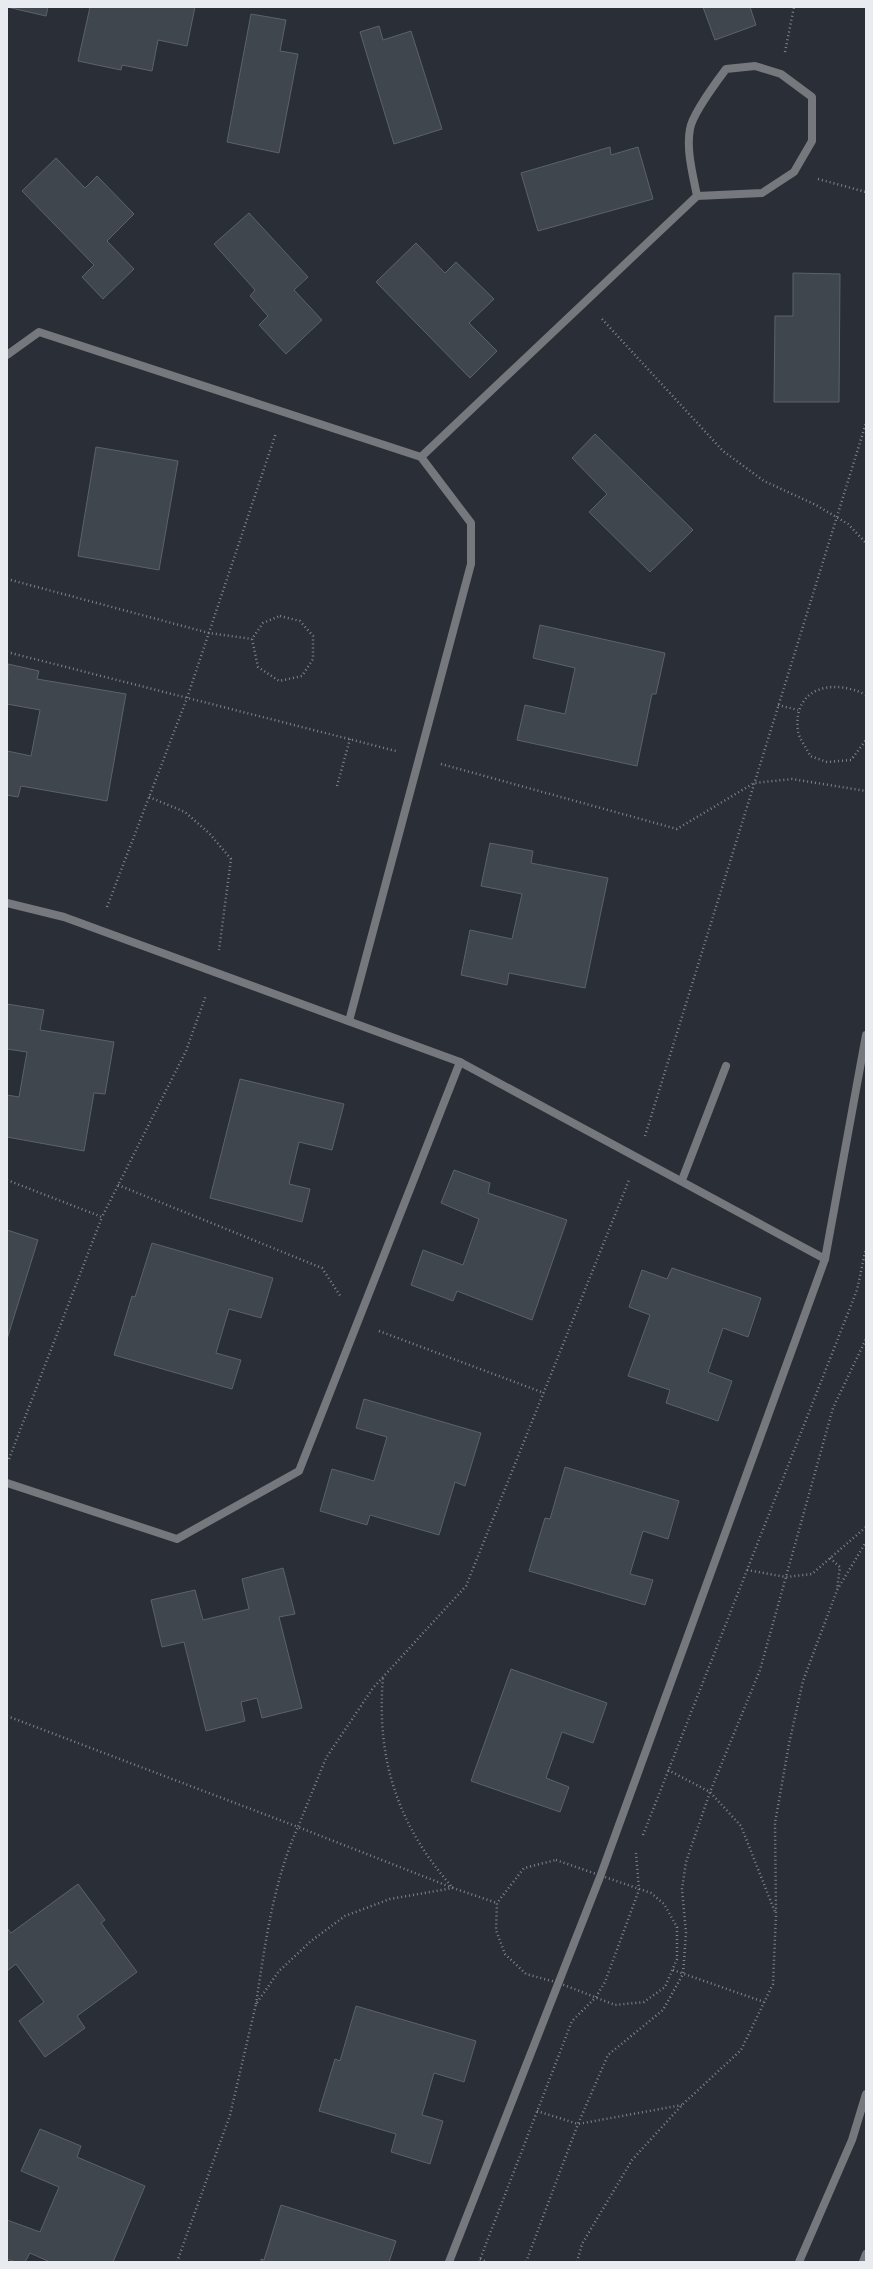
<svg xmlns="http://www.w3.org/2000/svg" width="873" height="2269" viewBox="0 0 873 2269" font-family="'IBM Plex Sans',sans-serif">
  <rect width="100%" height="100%" fill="#292e37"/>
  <g fill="#40464e" stroke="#5c626b">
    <polygon points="7,7 48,7 46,16"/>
    <polygon points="90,7 195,7 187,46 158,40 152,71 122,65 121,70 78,61"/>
    <polygon points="703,7 750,7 756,25 715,40"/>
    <polygon points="251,14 286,20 280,51 298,54 279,153 227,142"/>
    <polygon points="379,26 383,40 411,31 442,129 394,144 360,32"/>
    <polygon points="610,147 611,155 638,147 653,199 538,231 521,173"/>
    <polygon points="56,158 85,188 97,176 134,214 107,241 134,269 103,299 82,277 94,265 22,191"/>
    <polygon points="249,213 308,277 294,290 322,320 286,354 259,325 268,316 250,296 255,290 214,244"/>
    <polygon points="416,243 445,273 456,262 494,299 469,323 497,351 470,378 376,282"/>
    <polygon points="793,273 840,274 839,402 774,402 775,316 793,316"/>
    <polygon points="595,434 693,530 650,572 589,512 607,494 572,458"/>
    <polygon points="96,447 178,461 159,570 78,556"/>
    <polygon points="540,625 665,653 656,694 652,694 637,766 517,740 525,705 565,714 575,668 533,658"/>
    <polygon points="8,664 39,671 37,679 126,694 107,801 21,786 18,797 7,795 7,751 31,756 40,710 7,704"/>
    <polygon points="490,843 533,851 531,863 608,878 585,988 509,973 507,985 461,975 470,930 512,939 522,894 481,886"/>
    <polygon points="7,1004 44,1010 40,1030 114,1042 105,1094 94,1093 84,1151 7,1137 7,1095 19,1097 27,1052 7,1049"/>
    <polygon points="240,1079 344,1104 332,1150 299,1142 289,1184 310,1189 302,1222 210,1198"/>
    <polygon points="454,1170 490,1183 488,1193 567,1220 532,1320 457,1291 453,1301 411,1285 423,1250 463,1265 479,1219 441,1203"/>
    <polygon points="7,1230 38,1240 7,1339"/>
    <polygon points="152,1243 273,1278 261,1318 229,1309 216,1353 241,1360 232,1389 114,1355 132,1296 135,1297"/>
    <polygon points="672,1268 761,1298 748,1337 723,1328 708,1372 732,1381 718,1421 666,1403 670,1390 628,1376 650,1315 629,1307 642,1270 667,1279"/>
    <polygon points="364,1399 481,1433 465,1486 455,1482 439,1535 370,1515 367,1525 320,1511 332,1469 374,1481 387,1437 356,1428"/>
    <polygon points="565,1467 679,1501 668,1539 643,1531 630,1574 653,1580 645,1605 529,1571 545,1518 550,1519"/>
    <polygon points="283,1568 295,1614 279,1617 302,1708 262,1718 257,1698 241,1702 245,1721 206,1731 184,1642 162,1647 151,1600 195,1590 203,1620 249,1609 242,1579"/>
    <polygon points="511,1669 607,1703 593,1743 562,1732 546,1778 569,1787 560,1812 471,1781"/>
    <polygon points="78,1884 105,1920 101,1923 137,1972 77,2016 85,2028 45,2057 19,2021 44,2002 16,1964 7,1971 7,1928 11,1933"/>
    <polygon points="356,2006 476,2041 464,2082 434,2073 422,2115 443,2121 430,2164 391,2152 396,2134 319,2111 335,2059 340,2061"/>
    <polygon points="40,2129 81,2146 77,2157 145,2186 113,2262 50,2262 30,2253 25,2262 16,2262 7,2259 7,2220 40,2232 59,2187 21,2171"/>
    <polygon points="281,2205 396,2241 389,2262 261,2262 261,2259 264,2260"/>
  </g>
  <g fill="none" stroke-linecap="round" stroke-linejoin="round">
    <g stroke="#81858c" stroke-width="2.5" stroke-dasharray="1 3" stroke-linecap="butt">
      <polyline points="785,52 794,7"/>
      <polyline points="818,179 866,192"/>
      <polyline points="602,319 723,451 764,481 816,505 848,524 866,543"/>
      <polyline points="7,579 209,633 252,639"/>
      <polygon points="280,616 300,621 313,636 313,659 302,676 279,681 258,667 252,639 263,623"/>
      <polyline points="7,652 396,751"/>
      <path d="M866 695C834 678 792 687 798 731 799 739 807 748 810 756L827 762 851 760 866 740"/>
      <polyline points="778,705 798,710"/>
      <polyline points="441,764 677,829 754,783 792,779 866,791"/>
      <polyline points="337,786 350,739"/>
      <polyline points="149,797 185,812 209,833 231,859 219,950"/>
      <polyline points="107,907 187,698 276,433"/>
      <polyline points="645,1136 866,423"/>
      <polyline points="7,1180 102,1217 186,1051 206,995"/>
      <polyline points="118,1185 322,1268 341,1297"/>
      <polyline points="379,1331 544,1393"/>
      <polyline points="9,1459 102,1217"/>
      <polyline points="830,1558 840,1567 837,1589"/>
      <polyline points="747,1570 786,1577 812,1574 866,1527"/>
      <polyline points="7,1716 298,1827 326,1758 373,1688 466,1586 629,1180"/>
      <polyline points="668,1770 710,1792 741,1826 775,1912"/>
      <polyline points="643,1835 857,1290 866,1248"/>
      <polygon points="556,1860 651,1893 664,1904 677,1927 677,1959 665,1987 644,2002 615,2005 559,1983 526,1974 505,1954 496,1930 497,1903 524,1868"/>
      <polyline points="673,1970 764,2002"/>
      <path d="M256 2004C265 1945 273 1882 298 1827L453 1888C398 1826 376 1760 383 1677"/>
      <polyline points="537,2111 578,2124 682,2105"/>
      <polyline points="480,2259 487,2262"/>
      <polyline points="177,2262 230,2115 256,2004 279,1971 311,1941 345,1916 390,1899 453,1888 497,1903"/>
      <polyline points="479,2262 572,2021 596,1997 605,1982 639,1890 636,1853"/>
      <polyline points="526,2262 578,2124 608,2055 663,2010 683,1974 686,1933 682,1889 686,1862 710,1792 760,1670 833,1408 866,1339"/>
      <polyline points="577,2262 582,2244 632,2160 682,2105 741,2050 773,1984 776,1914 775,1823 789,1744 803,1681 837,1590 866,1542"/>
    </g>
    <g stroke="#75787c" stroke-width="8">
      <polyline points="7,355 39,332 421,457 471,523 471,564 349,1021"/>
      <path d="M421 457 697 196 762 193 794 172 812 141V97L781 74 755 66 726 69C717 81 692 115 690 129 686 150 693 175 697 196"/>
      <polyline points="7,903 64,917 460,1062 825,1259"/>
      <polyline points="7,1483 177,1539 299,1471 460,1062"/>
      <polyline points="449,2262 600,1877 825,1259 866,1035"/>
      <polyline points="799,2262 852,2140 866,2094"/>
    </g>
    <g stroke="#75787c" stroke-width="8">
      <polyline points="682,1180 726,1066"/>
      <polyline points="863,2262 866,2254"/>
    </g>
  </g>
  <rect width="873" height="2269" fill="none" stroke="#e8ecf1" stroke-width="16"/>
</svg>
